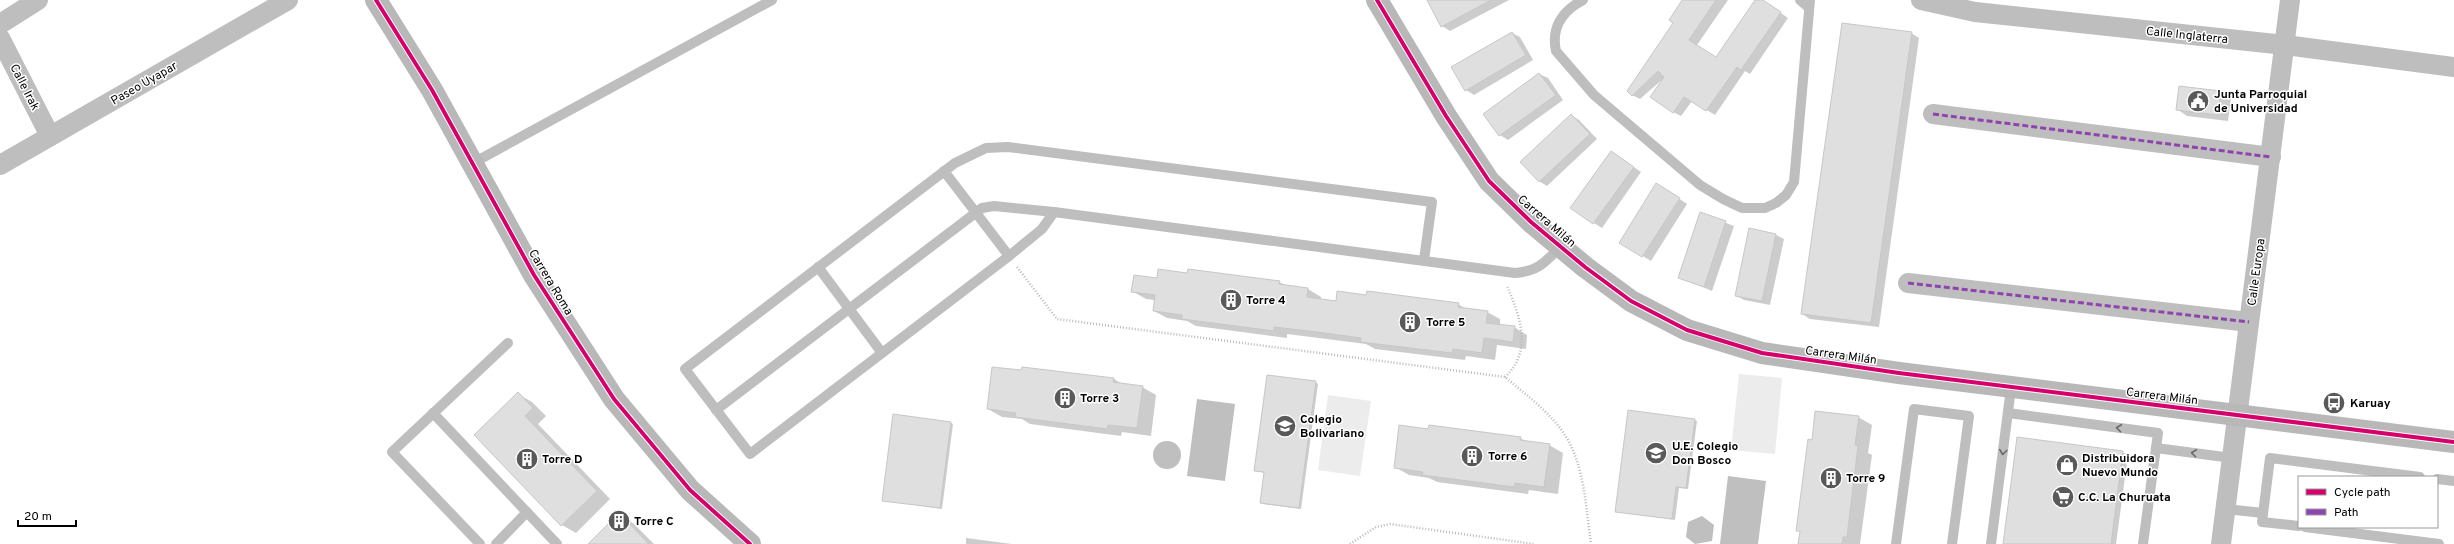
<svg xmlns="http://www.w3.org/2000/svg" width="2454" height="544" viewBox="0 0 2454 544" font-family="Overpass,sans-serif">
  <rect width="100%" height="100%" fill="#fff"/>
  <g fill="#ececec">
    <polygon points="1739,374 1782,378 1775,454 1731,450"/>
    <polygon points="1328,395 1371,401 1360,476 1318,470"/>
  </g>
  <g fill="#bfbfbf">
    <polygon points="1197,399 1235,404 1225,481 1187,476"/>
    <circle cx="1167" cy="455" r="14"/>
    <polygon points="1728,476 1766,481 1758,544 1720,544"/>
    <polygon points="1702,516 1714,525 1712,541 1695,544 1686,537 1688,522"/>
  </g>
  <g fill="#0003">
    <polygon points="1428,0 1509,0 1450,31 1442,26"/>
    <polygon points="1684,0 1728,0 1697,45 1716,58 1756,0 1762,0 1788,18 1750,74 1745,71 1715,115 1692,101 1681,116 1673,112 1664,78 1640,99 1632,95 1675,23"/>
    <polygon points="1512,33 1520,37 1533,60 1474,95 1466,90"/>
    <polygon points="1911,33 1919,38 1879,327 1810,319 1802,314"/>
    <polygon points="1539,74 1548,78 1563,100 1508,140 1500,135"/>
    <polygon points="2221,92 2231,98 2228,121 2187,116 2177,109"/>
    <polygon points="1571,115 1579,120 1597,139 1547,186 1539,181"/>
    <polygon points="1619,157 1641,172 1602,228 1594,223"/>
    <polygon points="1665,189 1687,204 1651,261 1620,242"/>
    <polygon points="1700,213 1734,226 1712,291 1679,277"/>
    <polygon points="1750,229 1776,235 1784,239 1770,305 1744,300 1736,295"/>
    <polygon points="1188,274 1279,282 1287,286 1308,289 1321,297 1321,300 1337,302 1458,304 1466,309 1487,312 1500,319 1500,325 1514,327 1527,335 1526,349 1497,345 1495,360 1466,356 1465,360 1375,349 1366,344 1287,334 1287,338 1196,326 1187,321 1167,318 1154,311 1155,300 1146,299 1132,291 1158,279"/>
    <polygon points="1114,379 1122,384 1142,387 1156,395 1151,436 1122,432 1121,436 1030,424 1022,419 1002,417 988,409"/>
    <polygon points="1315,382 1318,384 1301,509 1263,504 1261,502 1265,473 1255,471"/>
    <polygon points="518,394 532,402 546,416 538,424 610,499 576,533 562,525 475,435"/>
    <polygon points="1858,417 1872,425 1868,453 1872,455 1860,544 1799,544 1801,532 1797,530 1813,441"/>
    <polygon points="1694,420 1697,421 1688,489 1679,488 1675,520 1630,513"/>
    <polygon points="951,423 953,424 942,509 883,500"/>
    <polygon points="1520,438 1528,442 1549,445 1563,453 1558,494 1529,490 1528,494 1437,482 1429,478 1409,475 1395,467"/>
    <polygon points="2122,452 2128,455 2116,544 2004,544"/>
    <polygon points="620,515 633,523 654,544 589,544"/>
    <polygon points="966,538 1012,544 966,544"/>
  </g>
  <g fill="#dfdfdf" stroke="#c7c7c7">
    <polygon points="1427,0 1491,0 1441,27"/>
    <polygon points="1682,0 1716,0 1689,40 1716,57 1755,0 1763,0 1781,12 1741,70 1737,67 1706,111 1684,97 1673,113 1650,97 1664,77 1658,71 1632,96 1627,91 1673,23 1669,20"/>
    <polygon points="1842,23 1912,32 1871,323 1801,314"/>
    <polygon points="1512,32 1526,55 1465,91 1451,67"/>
    <polygon points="1539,73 1556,95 1499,136 1483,114"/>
    <polygon points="2179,86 2221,91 2218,115 2176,110"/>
    <polygon points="1571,114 1590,134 1539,182 1520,162"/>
    <polygon points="1611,151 1634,167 1593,224 1570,208"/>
    <polygon points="1656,183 1680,198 1642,257 1619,243"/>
    <polygon points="1700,212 1726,221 1704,287 1678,278"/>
    <polygon points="1749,228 1776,234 1762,301 1735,296"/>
    <polygon points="1158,269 1187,273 1188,269 1280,281 1279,284 1308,288 1307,297 1336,301 1337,291 1366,295 1367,291 1459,303 1458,307 1488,311 1486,323 1515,326 1513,342 1484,338 1482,353 1453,349 1452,353 1360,342 1361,338 1317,332 1274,327 1274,331 1182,319 1182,315 1153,311 1155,295 1131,292 1134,275 1157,278"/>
    <polygon points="992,367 1021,370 1022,367 1114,378 1113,382 1143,386 1137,428 1108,425 1107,429 1015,417 1016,413 987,409"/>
    <polygon points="1267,375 1316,381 1299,508 1260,503 1264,472 1254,471"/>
    <polygon points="518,392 533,408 525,416 597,491 561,526 474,435"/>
    <polygon points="1628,410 1695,419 1686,488 1676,487 1672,519 1615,512"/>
    <polygon points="1815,411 1859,416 1855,445 1858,446 1847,537 1843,537 1842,544 1798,544 1800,531 1796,531 1808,439 1812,440"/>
    <polygon points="893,414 951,422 940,508 882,501"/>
    <polygon points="1399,425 1428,429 1429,425 1521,437 1520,440 1550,444 1544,487 1515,483 1514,487 1422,475 1423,472 1394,468"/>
    <polygon points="2017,437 2123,451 2111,544 2003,544"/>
    <polygon points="619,513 649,544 588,544"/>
  </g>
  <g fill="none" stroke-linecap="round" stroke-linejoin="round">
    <g stroke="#b9b9b9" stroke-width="2.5" stroke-dasharray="1 2" stroke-linecap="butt">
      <path d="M1017 267 1057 319 1505 377C1526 395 1553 414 1568 440 1585 471 1586 510 1591 544"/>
      <path d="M1505 377C1533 351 1520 316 1507 286"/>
      <polyline points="1350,544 1376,527 1390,524 1534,544"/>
    </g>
    <g stroke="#bebebe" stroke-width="10">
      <path d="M1583 0C1562 11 1551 28 1556 51L1594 95 1700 185 1723 199 1742 208H1765L1776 203 1786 195 1794 182 1810 0"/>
      <polyline points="1800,0 1808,7"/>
      <polyline points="473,163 772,0"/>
      <polyline points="944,171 1009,256"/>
      <polyline points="1054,212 1042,229 1009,256 750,454 685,369 955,163 986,148 1008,147 1432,202 1424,260"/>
      <polyline points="818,267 882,353"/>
      <path d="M716 410 982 208 994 206 1054 212 1515 273C1539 271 1545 262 1561 246"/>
      <polyline points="433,413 557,544"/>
      <polyline points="2008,413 2158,433 2143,544"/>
      <polyline points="2156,448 2232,458"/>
      <polyline points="2437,479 2454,481"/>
      <polyline points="2226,509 2263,513"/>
      <polyline points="2299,526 2262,522 2270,458 2420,477"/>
      <polyline points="2305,527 2439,544"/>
      <polyline points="480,544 392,452 508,343"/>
      <polyline points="496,544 527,512"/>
      <polyline points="1896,544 1914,409 1969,416 1952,544"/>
      <polyline points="1991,544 2011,388"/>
    </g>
    <g stroke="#bebebe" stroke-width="20">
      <polyline points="1921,0 1975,12 2285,45 2454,67"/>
      <polyline points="0,24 38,0"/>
      <polyline points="0,38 50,136"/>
      <polyline points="1933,114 2271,157"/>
      <polyline points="0,165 288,0"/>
      <polyline points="1908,283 2249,322"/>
      <polyline points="2221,544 2290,0"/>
    </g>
    <g stroke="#b8b8b8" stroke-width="22">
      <polyline points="376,0 432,90 534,275 614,399 690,490 750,544"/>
      <polyline points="1377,0 1446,116 1489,181 1531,222 1585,267 1631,301 1687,330 1762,353 1899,373 2454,442"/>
    </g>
    <g stroke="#8e44ad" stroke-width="3" stroke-dasharray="6 3" stroke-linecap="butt">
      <polyline points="1933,114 2271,157"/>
      <polyline points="1908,283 2249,322"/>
    </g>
    <g stroke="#fff" stroke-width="6">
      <g id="cycleway">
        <polyline points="376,0 432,90 534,275 614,399 690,490 750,544"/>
        <polyline points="1377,0 1446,116 1489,181 1531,222 1585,267 1631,301 1687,330 1762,353 1899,373 2454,442"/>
      </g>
    </g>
    <use href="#cycleway" stroke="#d6006c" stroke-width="4"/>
  </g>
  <defs><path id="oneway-chevron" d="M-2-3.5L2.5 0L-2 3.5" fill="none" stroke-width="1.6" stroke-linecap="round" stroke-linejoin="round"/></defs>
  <g stroke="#686868">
    <use href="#oneway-chevron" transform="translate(2119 428) rotate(-173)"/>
    <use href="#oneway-chevron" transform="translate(2003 452) rotate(97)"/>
    <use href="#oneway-chevron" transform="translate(2194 453) rotate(-173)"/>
  </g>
  <defs>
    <g id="civic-disc" transform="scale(1.15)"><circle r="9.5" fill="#595959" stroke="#fff"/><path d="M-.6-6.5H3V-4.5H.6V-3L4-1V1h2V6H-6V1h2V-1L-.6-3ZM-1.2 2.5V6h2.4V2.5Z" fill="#fff"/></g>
    <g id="building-disc" transform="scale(1.15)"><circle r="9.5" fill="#595959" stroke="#fff"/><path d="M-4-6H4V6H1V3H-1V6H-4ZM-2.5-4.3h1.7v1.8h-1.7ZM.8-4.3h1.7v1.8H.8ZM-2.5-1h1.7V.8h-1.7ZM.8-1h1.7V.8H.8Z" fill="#fff"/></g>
    <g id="bus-disc" transform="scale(1.15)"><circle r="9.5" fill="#595959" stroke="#fff"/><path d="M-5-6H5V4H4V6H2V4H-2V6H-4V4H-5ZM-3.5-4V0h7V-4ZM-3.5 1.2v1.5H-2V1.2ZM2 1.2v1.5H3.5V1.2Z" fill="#fff"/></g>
    <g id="school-disc" transform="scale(1.15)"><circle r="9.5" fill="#595959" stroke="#fff"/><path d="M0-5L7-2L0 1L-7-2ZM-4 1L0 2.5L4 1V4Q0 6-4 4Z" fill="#fff"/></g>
    <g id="shop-disc" transform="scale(1.15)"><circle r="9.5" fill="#595959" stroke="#fff"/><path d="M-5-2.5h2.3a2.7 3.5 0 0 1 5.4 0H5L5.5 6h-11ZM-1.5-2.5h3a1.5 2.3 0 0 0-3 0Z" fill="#fff"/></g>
    <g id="supermarket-disc" transform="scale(1.15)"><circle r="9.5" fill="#595959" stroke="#fff"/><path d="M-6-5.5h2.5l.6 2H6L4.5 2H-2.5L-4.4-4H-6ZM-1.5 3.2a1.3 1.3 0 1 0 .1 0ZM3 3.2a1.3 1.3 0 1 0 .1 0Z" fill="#fff"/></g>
  </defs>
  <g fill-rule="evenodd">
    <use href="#civic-disc" x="2198" y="101"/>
    <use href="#building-disc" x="1231" y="300"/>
    <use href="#building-disc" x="1410" y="322"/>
    <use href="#building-disc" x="1065" y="398"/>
    <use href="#bus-disc" x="2334" y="403"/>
    <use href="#school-disc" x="1285" y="426"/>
    <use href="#school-disc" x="1656" y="453"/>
    <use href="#building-disc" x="1472" y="456"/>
    <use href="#building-disc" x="527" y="459"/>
    <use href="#shop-disc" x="2067" y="465"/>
    <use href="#building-disc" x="1831" y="478"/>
    <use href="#supermarket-disc" x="2063" y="497"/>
    <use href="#building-disc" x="619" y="521"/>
  </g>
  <g text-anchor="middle" stroke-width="3" stroke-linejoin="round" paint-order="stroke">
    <g font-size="12" fill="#000" stroke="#fff">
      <text transform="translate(2187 35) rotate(6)" y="4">Calle Inglaterra</text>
      <text transform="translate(144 83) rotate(-30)" y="4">Paseo Uyapar</text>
      <text transform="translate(25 87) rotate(63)" y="4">Calle Irak</text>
      <text transform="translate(1547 221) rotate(41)" y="4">Carrera Milán</text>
      <text transform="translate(2256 272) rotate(-82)" y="4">Calle Europa</text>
      <text transform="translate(551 282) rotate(59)" y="4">Carrera Roma</text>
      <text transform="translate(1841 355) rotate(8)" y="4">Carrera Milán</text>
      <text transform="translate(2162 396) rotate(7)" y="4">Carrera Milán</text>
    </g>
    <g font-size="12" font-weight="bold" fill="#000" stroke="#fff" text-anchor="start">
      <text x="2214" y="98">Junta Parroquial<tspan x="2214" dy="14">de Universidad</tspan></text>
      <text x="1246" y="304">Torre 4</text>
      <text x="1426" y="326">Torre 5</text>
      <text x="1080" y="402">Torre 3</text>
      <text x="2350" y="407">Karuay</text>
      <text x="1300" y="423">Colegio<tspan x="1300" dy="14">Bolivariano</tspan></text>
      <text x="1672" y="450">U.E. Colegio<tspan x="1672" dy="14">Don Bosco</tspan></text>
      <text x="1488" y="460">Torre 6</text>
      <text x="2082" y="462">Distribuidora<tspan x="2082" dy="14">Nuevo Mundo</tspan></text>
      <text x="542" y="463">Torre D</text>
      <text x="1846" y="482">Torre 9</text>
      <text x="2078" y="501">C.C. La Churuata</text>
      <text x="634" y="525">Torre C</text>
    </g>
  </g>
  <rect x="2298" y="476" width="140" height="52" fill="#ffffff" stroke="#999999"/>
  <rect x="2306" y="489" width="20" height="6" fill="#d6006c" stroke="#999999"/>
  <text x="2334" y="496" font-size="12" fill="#000000">Cycle path</text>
  <rect x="2306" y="509" width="20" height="6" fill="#8e44ad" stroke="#999999"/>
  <text x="2334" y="516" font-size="12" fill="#000000">Path</text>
  <path d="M18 520v6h58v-6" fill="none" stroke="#000000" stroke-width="2"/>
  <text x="24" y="520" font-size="12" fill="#000000" stroke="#ffffff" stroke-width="3" paint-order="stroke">20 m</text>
</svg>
